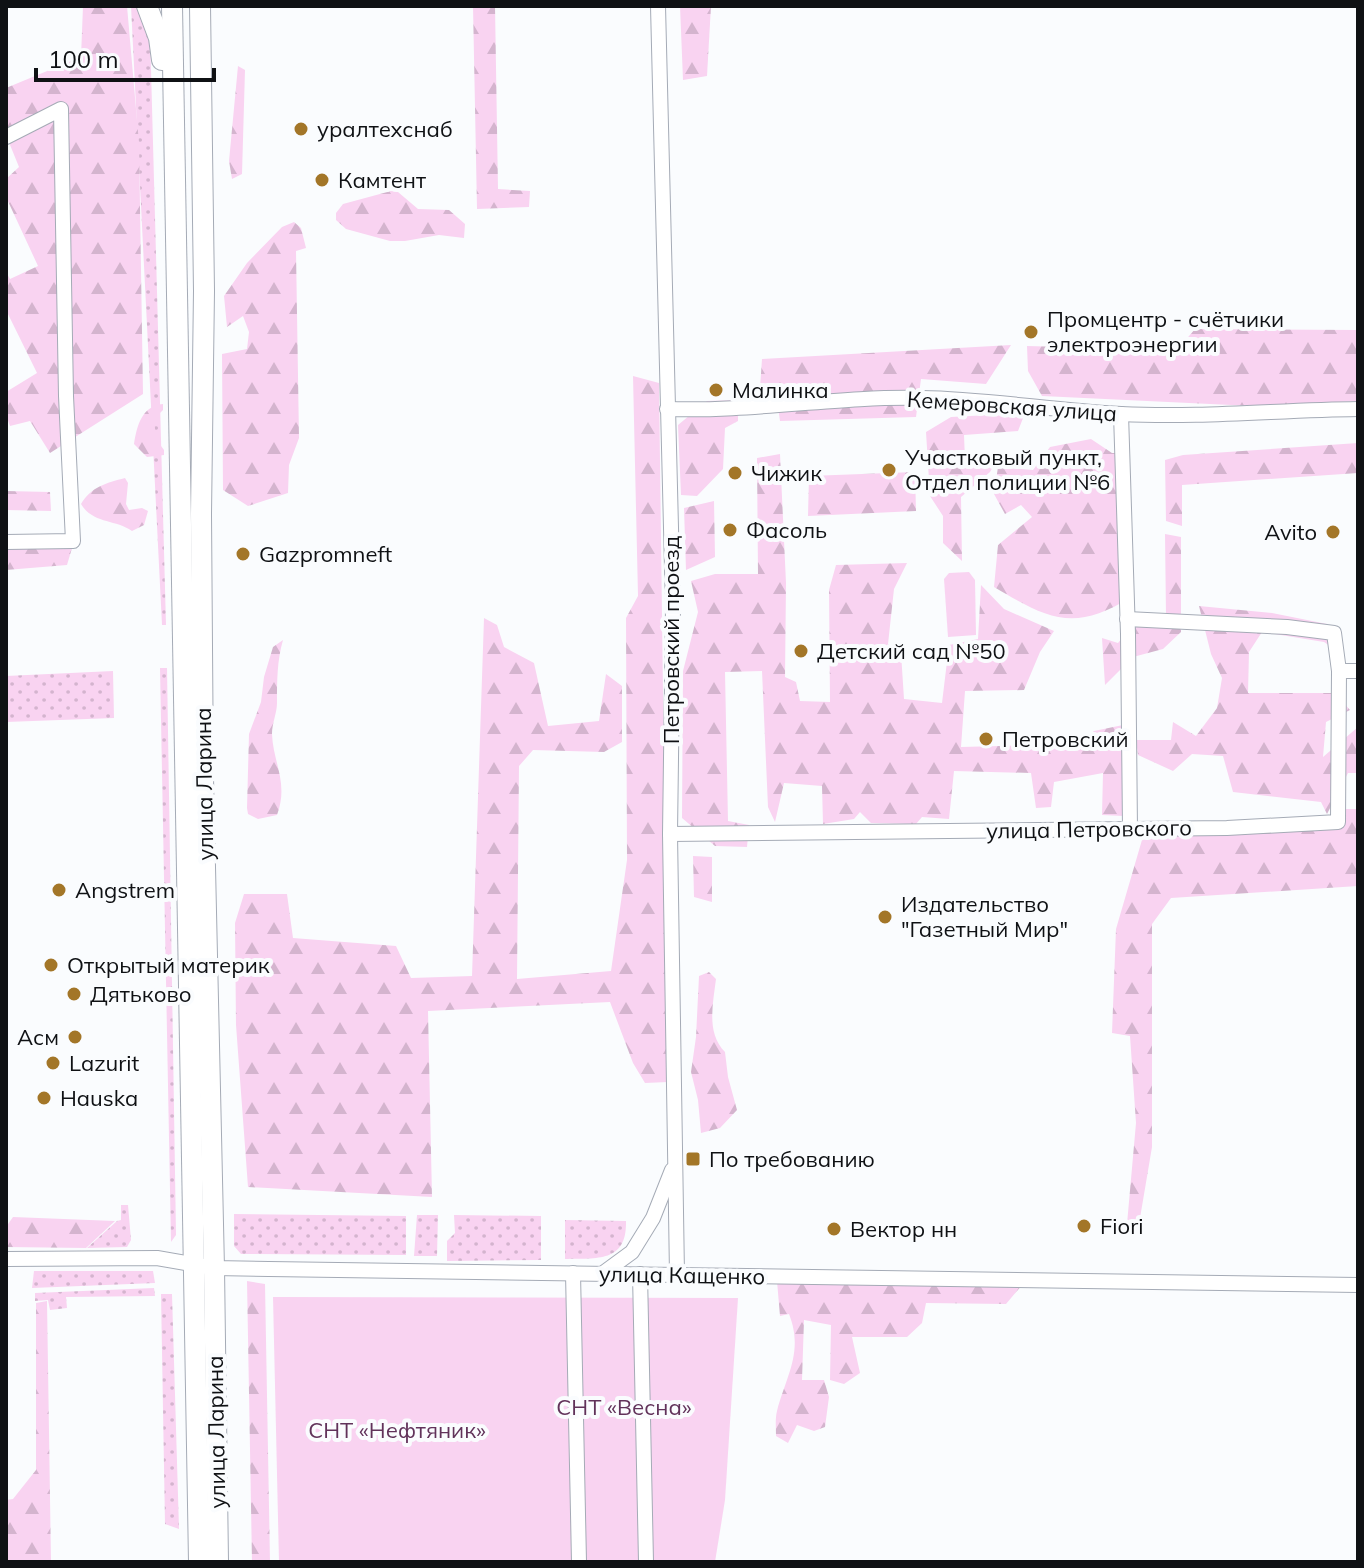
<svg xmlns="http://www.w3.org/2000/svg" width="1364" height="1568" viewBox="0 0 1364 1568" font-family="Mulish,sans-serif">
  <defs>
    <pattern id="grass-dots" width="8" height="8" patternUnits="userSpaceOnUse" patternTransform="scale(2)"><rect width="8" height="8" fill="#f9d3f1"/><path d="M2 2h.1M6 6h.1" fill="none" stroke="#d4b4ce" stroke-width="1.8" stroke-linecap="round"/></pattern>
    <pattern id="forest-firs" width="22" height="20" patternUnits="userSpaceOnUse" patternTransform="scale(2)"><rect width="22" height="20" fill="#f9d3f1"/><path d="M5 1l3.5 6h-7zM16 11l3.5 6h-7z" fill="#d4b4ce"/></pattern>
  </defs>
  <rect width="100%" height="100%" fill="#fafcfe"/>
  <g fill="url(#grass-dots)">
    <polygon points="131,6 139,6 150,32 166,625 162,625"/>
    <polygon points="160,668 167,668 176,1235 171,1242"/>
    <polygon points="113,671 114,718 6,722 6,676"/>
    <polygon points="121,1205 128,1205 131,1240 127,1247 87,1248 117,1221 121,1220"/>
    <polygon points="234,1214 406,1216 406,1255 241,1254 234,1246"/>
    <polygon points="417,1215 438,1215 437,1256 414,1256"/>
    <polygon points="454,1215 541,1216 541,1260 447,1261 447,1241 455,1233"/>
    <path d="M565 1220 626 1221C627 1263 597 1258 565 1259Z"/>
    <polygon points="34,1271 153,1271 155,1283 32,1288"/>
    <polygon points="154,1288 155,1296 66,1297 67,1308 50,1310 48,1300 35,1301 35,1293"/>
    <polygon points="161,1294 172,1294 179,1529 165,1524"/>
  </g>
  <g fill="url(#forest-firs)">
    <polygon points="83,6 127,6 139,143 143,394 50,453 30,421 10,426 6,415 6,392 37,373 6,310 6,272 10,279 38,266 6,197 6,179 19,167 6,135 6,88 81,57"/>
    <polygon points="473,6 495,6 498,189 530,191 529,207 477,209"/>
    <polygon points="680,6 711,6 707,76 683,80"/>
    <polygon points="238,66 245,70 242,174 232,179 229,161"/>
    <polygon points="391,191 398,192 418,209 449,210 465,224 464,238 439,235 405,241 390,241 346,229 336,220 336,213 343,204"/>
    <polygon points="294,222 301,228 306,248 296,251 299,438 289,465 288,493 248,506 223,490 222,354 247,349 249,332 243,316 227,327 224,296 247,263 282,227"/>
    <polygon points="1195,329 1358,330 1358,401 1252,406 1042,396 1028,371 1027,346 1177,350"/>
    <polygon points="1011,345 986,384 921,379 916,417 780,421 776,393 760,388 762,359"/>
    <polygon points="633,376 659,383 668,1082 645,1083 633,1063 610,1002 428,1011 432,1197 248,1187 236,1025 235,923 244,894 287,894 293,938 396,946 411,978 472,976 484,618 497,625 504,647 534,663 548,726 599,721 606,674 622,686 622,742 604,752 533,750 519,766 517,979 611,971 627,860 626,618 638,596"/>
    <polygon points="738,400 738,421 725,428 723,469 697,496 681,495 678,425 707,401"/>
    <path d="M163 404V410L155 418C154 431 156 440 164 450V455L147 457 134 444C137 425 142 406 163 404Z"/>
    <polygon points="1025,413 1018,431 964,435 965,460 997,460 990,472 961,497 962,561 943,543 943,516 930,496 926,432 951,417"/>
    <path d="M1091 439 1112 453H1128L1131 597C1074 633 1048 619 994 587L998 545 1032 517 1021 505 1005 514 994 494 998 467 1033 470 1050 447Z"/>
    <polygon points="1358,443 1358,473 1182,485 1182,526 1166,521 1165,460 1183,455"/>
    <polygon points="780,454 786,583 785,677 796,682 800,701 830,702 829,590 836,565 907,563 894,589 888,644 901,653 904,699 942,703 949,645 978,639 981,585 1004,609 1054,631 1040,652 1024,690 965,691 961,747 1079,744 1094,731 1123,725 1124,816 1102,815 1103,773 1054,782 1051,807 1036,808 1031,773 954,771 949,819 922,817 916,824 871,823 860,812 854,819 823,824 822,786 784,783 775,822 768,807 762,671 725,672 728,821 749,825 747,847 715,846 682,818 683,671 698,612 691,581 715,574 758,574 757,458"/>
    <polygon points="915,472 916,511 808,516 809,476"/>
    <path d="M125 478 128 483 126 504 129 510 142 508 148 511 144 525 132 531C115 519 93 524 81 504 91 487 106 483 125 478Z"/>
    <polygon points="6,491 50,492 51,511 6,510"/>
    <polygon points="714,501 715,557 686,570 684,508"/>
    <polygon points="1165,534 1181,537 1181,632 1163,649 1133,657 1105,685 1102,638 1118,643 1139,618 1166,616"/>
    <polygon points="6,548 72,548 67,565 6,570"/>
    <polygon points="1199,606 1272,613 1327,624 1340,639 1333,648 1324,642 1262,632 1249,652 1248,693 1335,693 1350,710 1326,722 1323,757 1358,727 1358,773 1348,773 1327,814 1321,802 1233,792 1223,756 1192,754 1173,771 1138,755 1136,740 1171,740 1173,722 1196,736 1217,708 1222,678 1211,654"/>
    <path d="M283 640C277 661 277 681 277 703 277 713 272 723 272 734 273 763 289 783 277 815L258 819 248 814 247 808 249 734 261 702 264 677 273 647Z"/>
    <polygon points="1346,809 1358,809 1358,886 1171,898 1152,924 1152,1147 1139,1224 1127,1224 1136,1123 1130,1036 1112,1033 1116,929 1144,833 1336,826"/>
    <polygon points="693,856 712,857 712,902 694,897"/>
    <path d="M709 972 716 979C713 1004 706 1033 725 1052L728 1077 737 1110 720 1128 701 1133 698 1100 691 1072 696 1037 699 976Z"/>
    <polygon points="13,1217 115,1221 86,1248 6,1247 6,1227"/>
    <polygon points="247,1281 265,1284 270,1562 252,1562"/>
    <path d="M777 1281 1022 1285 1006 1304 926 1303 922 1323 907 1337H852L860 1373 844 1384 830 1380 831 1325 804 1320 802 1380H824L829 1397 825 1427 814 1431 797 1425 788 1443 776 1436C776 1428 775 1419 777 1411 786 1376 804 1352 789 1314L780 1316Z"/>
    <polygon points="47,1301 51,1562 6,1561 6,1500 13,1499 36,1470 36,1303"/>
  </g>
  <g fill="#f9d3f1">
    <polygon points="969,572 975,580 976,635 948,637 944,579 949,573"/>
    <polygon points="273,1297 738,1298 725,1500 715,1562 279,1562"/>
  </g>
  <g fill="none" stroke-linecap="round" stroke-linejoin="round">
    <g stroke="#a5abb6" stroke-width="16">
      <g id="minor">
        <polyline points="658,6 673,608 670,834 677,1274"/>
        <polyline points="6,137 61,109 66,396 73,541 6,542"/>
        <path d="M667 409C752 412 837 396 922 398 988 399 1055 411 1121 414 1200 418 1279 410 1358 409"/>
        <polyline points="1121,414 1128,634 1130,829"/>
        <polyline points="1127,619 1287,627 1334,633 1339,671"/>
        <polyline points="670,834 1227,828 1338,822 1339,671 1358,671"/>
        <polyline points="6,1259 157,1258 214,1268 269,1269 1358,1285"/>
        <polyline points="573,1273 579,1562"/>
        <polyline points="602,1274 632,1252 653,1218 672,1170"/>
        <polyline points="640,1274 646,1562"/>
      </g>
    </g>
    <g stroke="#a5abb6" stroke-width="22">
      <g id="primary">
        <polyline points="147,6 159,38 162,60"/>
        <polyline points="172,6 199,1562"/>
        <polyline points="200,6 204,291 201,514 203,778 214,1268 218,1562"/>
      </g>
    </g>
    <use href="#minor" stroke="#fff" stroke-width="14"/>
    <use href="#primary" stroke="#fff" stroke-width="20"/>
  </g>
  <g fill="#a37628" stroke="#fafcfe" stroke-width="3">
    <circle cx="301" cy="129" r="8"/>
    <circle cx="322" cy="180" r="8"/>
    <circle cx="1031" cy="332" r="8"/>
    <circle cx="716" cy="390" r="8"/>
    <circle cx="889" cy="470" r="8"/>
    <circle cx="735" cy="473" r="8"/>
    <circle cx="730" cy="530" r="8"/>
    <circle cx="1333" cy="532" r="8"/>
    <circle cx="243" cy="554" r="8"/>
    <circle cx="801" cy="651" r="8"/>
    <circle cx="986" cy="739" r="8"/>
    <circle cx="59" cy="890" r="8"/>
    <circle cx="885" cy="917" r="8"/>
    <circle cx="51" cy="965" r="8"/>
    <circle cx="74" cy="994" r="8"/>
    <circle cx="75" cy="1037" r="8"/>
    <circle cx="53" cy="1063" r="8"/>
    <circle cx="44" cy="1098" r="8"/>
    <rect x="685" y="1151" width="16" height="16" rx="4"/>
    <circle cx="1084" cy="1226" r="8"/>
    <circle cx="834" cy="1229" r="8"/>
  </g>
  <g text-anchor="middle" stroke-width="8" stroke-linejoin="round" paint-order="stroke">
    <g font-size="22" fill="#0f1114" stroke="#fafcfe" text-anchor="start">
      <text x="317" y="137">уралтехснаб</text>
      <text x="338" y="188">Камтент</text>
      <text x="1047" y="327">Промцентр - счётчики<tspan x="1047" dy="25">электроэнергии</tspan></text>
      <text x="732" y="398">Малинка</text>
      <text x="905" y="465">Участковый пункт,<tspan x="905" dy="25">Отдел полиции №6</tspan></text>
      <text x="751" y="481">Чижик</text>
      <text x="746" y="538">Фасоль</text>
      <text x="1317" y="540" text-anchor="end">Avito</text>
      <text x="259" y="562">Gazpromneft</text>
      <text x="817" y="659">Детский сад №50</text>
      <text x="1002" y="747">Петровский</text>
      <text x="75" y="898">Angstrem</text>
      <text x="901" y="912">Издательство<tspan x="901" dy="25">"Газетный Мир"</tspan></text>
      <text x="67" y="973">Открытый материк</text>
      <text x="90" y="1002">Дятьково</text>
      <text x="59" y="1045" text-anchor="end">Асм</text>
      <text x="69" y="1071">Lazurit</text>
      <text x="60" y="1106">Hauska</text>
      <text x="709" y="1167">По требованию</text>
      <text x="1100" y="1234">Fiori</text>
      <text x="850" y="1237">Вектор нн</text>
    </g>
    <g font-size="22" fill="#0f1114" stroke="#fafcfe">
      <text transform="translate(1012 406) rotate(4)" y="8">Кемеровская улица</text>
      <text transform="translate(671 640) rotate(-90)" y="8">Петровский проезд</text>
      <text transform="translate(204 784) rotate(-91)" y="8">улица Ларина</text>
      <text transform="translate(1089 829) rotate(-1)" y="8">улица Петровского</text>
      <text transform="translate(682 1275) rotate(1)" y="8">улица Кащенко</text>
      <text transform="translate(216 1432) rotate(-91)" y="8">улица Ларина</text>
    </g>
    <g font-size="22" fill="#61325a" stroke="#fafcfe">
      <text x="624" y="1415">СНТ «Весна»</text>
      <text x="397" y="1438">СНТ «Нефтяник»</text>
    </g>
  </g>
  <rect width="1364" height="1568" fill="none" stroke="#0f1114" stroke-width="16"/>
  <path d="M36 68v12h178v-12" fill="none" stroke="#0f1114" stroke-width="4"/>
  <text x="48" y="68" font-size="24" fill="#0f1114" stroke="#fafcfe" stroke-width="6" paint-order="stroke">100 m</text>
</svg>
